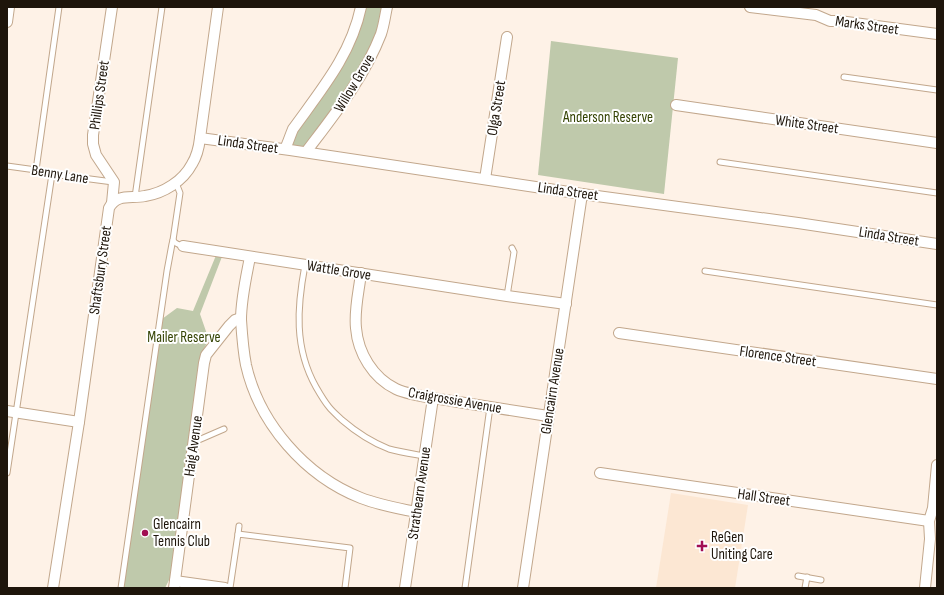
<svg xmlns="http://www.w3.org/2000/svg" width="944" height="595" viewBox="0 0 944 595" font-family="'Sofia Sans Condensed',sans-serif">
  <rect width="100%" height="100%" fill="#fef2e7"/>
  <polygon fill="#fce7d3" points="671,493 748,505 735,588 656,588"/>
  <g fill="#bfc9ab">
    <polygon points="365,7 379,7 382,8 378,31 360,70 308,145 303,148 293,146 292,142"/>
    <polygon points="551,41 678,58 664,194 538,175"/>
    <polygon points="217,253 223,254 200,314 209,340 203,350 200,359 170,578 165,588 122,588 162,319 177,308 193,311"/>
  </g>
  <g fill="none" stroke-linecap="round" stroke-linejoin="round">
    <g stroke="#c2a78c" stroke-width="7">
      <g id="lane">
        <polyline points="844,77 937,90"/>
        <polyline points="720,162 937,193"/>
        <polyline points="7,166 36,170 52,174 113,182"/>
        <polyline points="36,170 59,7"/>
        <path d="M176 183 180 193 173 240C175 244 179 245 183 246"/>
        <polyline points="135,197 162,7"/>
        <path d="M305 265C297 307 294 348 316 387 320 394 324 401 329 407 333 412 338 416 342 420 356 432 371 442 389 449 400 452 413 454 424 456"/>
        <polyline points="705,271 937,305"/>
        <polyline points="507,296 514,252 512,248"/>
        <polyline points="194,442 224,429"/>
        <polyline points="7,473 52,174"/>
        <polyline points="238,534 239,526"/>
        <polyline points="798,576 821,580"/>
        <polyline points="121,588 167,271 172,244 173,240"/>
        <polyline points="230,588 238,534 350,548 345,588"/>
        <polyline points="465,588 490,407"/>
        <polyline points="805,588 807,577"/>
      </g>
    </g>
    <g stroke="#c2a78c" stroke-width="12">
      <g id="street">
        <polyline points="112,7 93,135 93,144 96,155 114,182 112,203"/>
        <polyline points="750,7 816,15 830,21 839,21 937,34"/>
        <polyline points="7,22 9,7"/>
        <polyline points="676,105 937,143"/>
        <polyline points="200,138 290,150 582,194 798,223 937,244"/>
        <path d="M285 149C288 143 290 136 293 129 321 90 351 55 361 7"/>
        <path d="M306 152C334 115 364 78 381 34 384 25 385 16 387 7"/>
        <polyline points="485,179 507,37"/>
        <polyline points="183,246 507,296 566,304"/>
        <path d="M250 257C246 278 241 299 241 320 242 335 243 350 246 365 259 423 305 476 361 498 379 505 397 508 416 512"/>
        <path d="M361 273C359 291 354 310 356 328 358 353 373 378 396 389 411 396 435 398 452 401 484 406 516 411 548 416"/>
        <polyline points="619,333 937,379"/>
        <polyline points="7,411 79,422"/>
        <polyline points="600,473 929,521"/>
        <polyline points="175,581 225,588"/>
        <path d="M53 588 79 422 109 208C117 193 131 199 145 196 164 193 183 181 192 164 197 156 199 147 200 138L218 7"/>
        <polyline points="174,588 204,363 206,355 229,326 235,320 241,318"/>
        <polyline points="405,588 433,398"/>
        <polyline points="523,588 582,194"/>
        <polyline points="925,588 930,539 929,521 933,508 937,465"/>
      </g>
    </g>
    <use href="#lane" stroke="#fff" stroke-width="5"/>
    <use href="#street" stroke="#fff" stroke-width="10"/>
  </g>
  <g fill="#a10f53" stroke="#fff" stroke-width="1.5">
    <circle cx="145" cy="533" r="4"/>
    <path d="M700 540h4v4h4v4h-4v4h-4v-4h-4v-4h4z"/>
  </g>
  <g text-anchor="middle" stroke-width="4" stroke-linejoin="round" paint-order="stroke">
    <g font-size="15" fill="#1e150b" stroke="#fff">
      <text transform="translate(867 25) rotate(8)" y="5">Marks Street</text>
      <text transform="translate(354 83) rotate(-59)" y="5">Willow Grove</text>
      <text transform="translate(99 95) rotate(-82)" y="5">Phillips Street</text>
      <text transform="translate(496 108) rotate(-81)" y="5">Olga Street</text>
      <text transform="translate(807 124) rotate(8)" y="5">White Street</text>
      <text transform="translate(248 144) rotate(8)" y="5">Linda Street</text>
      <text transform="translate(60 174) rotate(9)" y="5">Benny Lane</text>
      <text transform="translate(568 191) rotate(8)" y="5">Linda Street</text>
      <text transform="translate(889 236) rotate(9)" y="5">Linda Street</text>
      <text transform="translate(100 270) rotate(-82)" y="5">Shaftsbury Street</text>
      <text transform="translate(339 270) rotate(9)" y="5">Wattle Grove</text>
      <text transform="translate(778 356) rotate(8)" y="5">Florence Street</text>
      <text transform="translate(552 391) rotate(-81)" y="5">Glencairn Avenue</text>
      <text transform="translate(455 400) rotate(10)" y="5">Craigrossie Avenue</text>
      <text transform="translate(193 446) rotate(-82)" y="5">Haig Avenue</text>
      <text transform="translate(419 493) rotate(-82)" y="5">Strathearn Avenue</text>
      <text transform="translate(764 497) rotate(8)" y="5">Hall Street</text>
    </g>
    <g font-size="15" fill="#344303" stroke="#fff">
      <text x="608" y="122">Anderson Reserve</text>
      <text x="184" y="342">Mailer Reserve</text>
    </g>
    <g font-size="15" fill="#1e150b" stroke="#fff" text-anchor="start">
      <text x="153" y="529">Glencairn<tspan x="153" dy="17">Tennis Club</tspan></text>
      <text x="711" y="542">ReGen<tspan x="711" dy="17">Uniting Care</tspan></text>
    </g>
  </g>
  <rect width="944" height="595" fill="none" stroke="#1e150b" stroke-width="16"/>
</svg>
